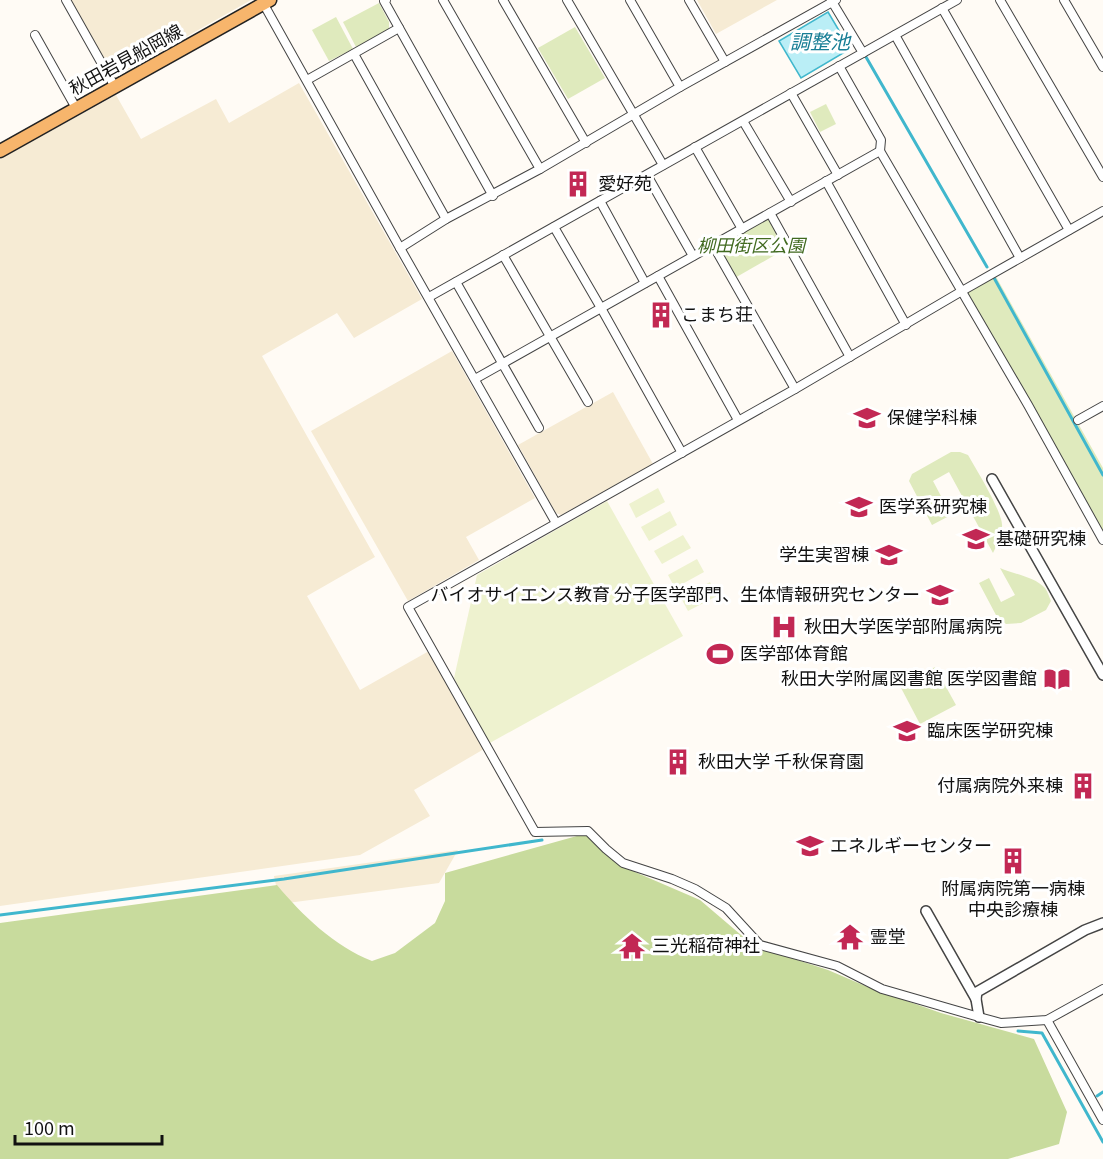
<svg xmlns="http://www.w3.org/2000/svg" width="1103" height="1159" viewBox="0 0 1103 1159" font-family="Georgia,'Noto Sans JP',serif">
  <rect width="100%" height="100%" fill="#fffbf5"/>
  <g fill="#f6ebd4">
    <polygon points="69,0 251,0 112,79"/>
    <polygon points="697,0 777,0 716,34"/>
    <polygon points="299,83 422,299 354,338 337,313 262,356 375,557 307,596 360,690 429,651 484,749 414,790 430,816 360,855 0,906 0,159 116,95 141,139 216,99 229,123"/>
    <polygon points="452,351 535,498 466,537 479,560 408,601 311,431"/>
    <polygon points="613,392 653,464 561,515 556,513 518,445"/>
    <polygon points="458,850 439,883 280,904 274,876"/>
  </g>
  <g fill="#dfeabd">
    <polygon points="379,3 389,22 389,30 356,47 343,22"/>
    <polygon points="336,17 353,49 329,61 312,30"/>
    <polygon points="575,27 605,78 568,99 538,48"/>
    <polygon points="826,104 836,124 820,132 810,112"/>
    <polygon points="770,213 789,247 733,279 713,245"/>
    <polygon points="994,273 1103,468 1103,538 962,291"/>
    <path d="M951 452H960L968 455C976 469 1004 514 1002 527 1001 536 997 545 993 553L949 472 933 481 951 515 932 525 909 481 912 474Z"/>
    <path d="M1000 568C1014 574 1035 577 1045 588 1048 592 1049 597 1051 601L1046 610 1021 623 1006 624 997 617 979 583 989 578 1001 602 1015 595Z"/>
    <polygon points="935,667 956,705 920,724 900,686"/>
  </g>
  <path fill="#c8db9d" d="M584 834 635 872 700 900 754 946 828 970 870 988 941 1013 1034 1039 1067 1112 1059 1144 1008 1159H0V923L277 885C302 915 334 946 372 961L395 953 435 923 445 901V873Z"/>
  <g fill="#eef2cf">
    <polygon points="658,488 665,502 636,518 629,504"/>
    <polygon points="607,501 683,636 488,744 454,678 477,575"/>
    <polygon points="670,511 677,525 649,541 641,527"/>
    <polygon points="683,535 691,548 662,564 654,551"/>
    <polygon points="697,559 704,572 675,588 668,575"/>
    <polygon points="710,582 717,596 688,611 681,598"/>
  </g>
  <polygon fill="#baeef6" stroke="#40b7cd" stroke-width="1.5" points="828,12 850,49 801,78 779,41"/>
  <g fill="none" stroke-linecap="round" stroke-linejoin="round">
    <g stroke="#40b7cd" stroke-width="3">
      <polyline points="866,57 987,267"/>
      <polyline points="993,276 1103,475"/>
      <polyline points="0,915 284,879 542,840"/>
      <polyline points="1018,1031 1042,1033 1103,1142"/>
      <polyline points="1097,1096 1103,1092"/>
    </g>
    <g stroke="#444" stroke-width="10">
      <g id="minor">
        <polyline points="66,0 115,87"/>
        <polyline points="386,0 384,1 493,196"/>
        <polyline points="443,0 540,169"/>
        <polyline points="503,0 586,143"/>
        <polyline points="567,0 663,165"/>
        <polyline points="630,0 680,87"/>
        <polyline points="689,0 725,62"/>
        <polyline points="831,0 863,53"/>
        <polyline points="1000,0 1103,177"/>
        <polyline points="1064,0 1103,67"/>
        <polyline points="262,1 400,248 556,523"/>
        <polyline points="942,8 1069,230"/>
        <polyline points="35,35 76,108"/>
        <polyline points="895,35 1020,258"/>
        <polyline points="354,54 446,219"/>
        <polyline points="839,66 881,140 880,151"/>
        <polyline points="307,80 399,28"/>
        <polyline points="791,93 838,175"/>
        <polyline points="743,121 791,202"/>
        <polyline points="695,147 742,229"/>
        <polyline points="647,175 693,256"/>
        <polyline points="826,181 906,325"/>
        <polyline points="600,201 645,283"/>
        <polyline points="1103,211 962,291 795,389 408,607 535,832 588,831 606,849 623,863 672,879 695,889 726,908 760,945 837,966 882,989 979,1017 1001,1023 1047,1020 1103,989"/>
        <polyline points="770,213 850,357"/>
        <polyline points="554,227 601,308 682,453"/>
        <polyline points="713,245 795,389"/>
        <polyline points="400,248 446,219 540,169 680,87 836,0"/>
        <polyline points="503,255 588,402"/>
        <polyline points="658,276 738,420"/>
        <polyline points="456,282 539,428"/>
        <polyline points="429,297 957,0"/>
        <polyline points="475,379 880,151 1028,405 1103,540"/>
        <polyline points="1078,420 1103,406"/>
        <polyline points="1047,1020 1103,1120"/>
      </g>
    </g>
    <g stroke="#444" stroke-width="12">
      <g id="tertiary">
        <polyline points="992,479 1103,675"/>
        <polyline points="926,911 976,999"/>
        <polyline points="979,1017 976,999 977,992 1085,930 1103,923"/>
      </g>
    </g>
    <g stroke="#222" stroke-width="15">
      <polyline id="primary" points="0,151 270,0"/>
    </g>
    <use href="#minor" stroke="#fff" stroke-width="8"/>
    <use href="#tertiary" stroke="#fff" stroke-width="9"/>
    <use href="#primary" stroke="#f7b56c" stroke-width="12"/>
  </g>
  <defs>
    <g id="building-bare" transform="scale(2.07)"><path d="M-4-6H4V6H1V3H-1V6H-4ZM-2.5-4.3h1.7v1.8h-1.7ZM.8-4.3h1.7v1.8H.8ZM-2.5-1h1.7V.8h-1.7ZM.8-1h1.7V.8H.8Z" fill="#c22854" stroke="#fff" stroke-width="2.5" paint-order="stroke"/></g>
    <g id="university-bare" transform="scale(2.07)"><path d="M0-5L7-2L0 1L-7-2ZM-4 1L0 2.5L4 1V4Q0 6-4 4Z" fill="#c22854" stroke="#fff" stroke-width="2.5" paint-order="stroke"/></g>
    <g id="hospital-bare" transform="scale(2.07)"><path d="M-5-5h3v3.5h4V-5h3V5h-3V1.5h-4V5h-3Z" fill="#c22854" stroke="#fff" stroke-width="2.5" paint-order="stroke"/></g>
    <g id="stadium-bare" transform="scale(2.07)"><path d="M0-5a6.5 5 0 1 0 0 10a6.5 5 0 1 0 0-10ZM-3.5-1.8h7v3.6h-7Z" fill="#c22854" stroke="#fff" stroke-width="2.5" paint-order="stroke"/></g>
    <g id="library-bare" transform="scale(2.07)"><path d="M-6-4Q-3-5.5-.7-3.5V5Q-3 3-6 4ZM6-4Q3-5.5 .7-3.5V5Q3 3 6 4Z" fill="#c22854" stroke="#fff" stroke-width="2.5" paint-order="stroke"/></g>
    <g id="temple-bare" transform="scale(2.07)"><path d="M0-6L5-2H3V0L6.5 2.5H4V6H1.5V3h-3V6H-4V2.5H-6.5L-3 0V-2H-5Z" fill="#c22854" stroke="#fff" stroke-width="2.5" paint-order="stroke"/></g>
  </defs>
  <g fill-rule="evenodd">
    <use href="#building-bare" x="578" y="184"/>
    <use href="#building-bare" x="661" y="315"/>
    <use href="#university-bare" x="867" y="418"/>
    <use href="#university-bare" x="859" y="507"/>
    <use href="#university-bare" x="976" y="539"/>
    <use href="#university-bare" x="889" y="555"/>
    <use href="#university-bare" x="940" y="595"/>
    <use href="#hospital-bare" x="784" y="627"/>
    <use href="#stadium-bare" x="720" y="654"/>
    <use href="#library-bare" x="1057" y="679"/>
    <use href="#university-bare" x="907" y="731"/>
    <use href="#building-bare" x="678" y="762"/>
    <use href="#building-bare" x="1083" y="786"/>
    <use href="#university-bare" x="810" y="846"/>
    <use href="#building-bare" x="1013" y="861"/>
    <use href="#temple-bare" x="850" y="937"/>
    <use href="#temple-bare" x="632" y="946"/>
  </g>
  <g text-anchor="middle" stroke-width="6" stroke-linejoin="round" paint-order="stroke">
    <g font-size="18" fill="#111" stroke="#fff">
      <text transform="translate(126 60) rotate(-29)" y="6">秋田岩見船岡線</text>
    </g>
    <g font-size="18" fill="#111" stroke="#fff" text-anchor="start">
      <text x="598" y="190">愛好苑</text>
      <text x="681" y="321">こまち荘</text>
      <text x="887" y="424">保健学科棟</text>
      <text x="879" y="513">医学系研究棟</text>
      <text x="996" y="545">基礎研究棟</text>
      <text x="869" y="561" text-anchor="end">学生実習棟</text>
      <text x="920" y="601" text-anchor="end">バイオサイエンス教育 分子医学部門、生体情報研究センター</text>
      <text x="804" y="633">秋田大学医学部附属病院</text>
      <text x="740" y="660">医学部体育館</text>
      <text x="1037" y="685" text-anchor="end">秋田大学附属図書館 医学図書館</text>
      <text x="927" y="737">臨床医学研究棟</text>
      <text x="698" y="768">秋田大学 千秋保育園</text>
      <text x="1063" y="792" text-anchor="end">付属病院外来棟</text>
      <text x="830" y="852">エネルギーセンター</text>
      <text x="1013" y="895" text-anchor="middle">附属病院第一病棟<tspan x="1013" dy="21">中央診療棟</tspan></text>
      <text x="870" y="943">霊堂</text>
      <text x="652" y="952">三光稲荷神社</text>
    </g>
    <g font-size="18" font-style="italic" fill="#416a20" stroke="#fff">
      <text x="751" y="252">柳田街区公園</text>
    </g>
    <g font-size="20" font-style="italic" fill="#177d95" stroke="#fff">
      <text x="820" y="49">調整池</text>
    </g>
  </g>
  <path d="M15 1135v9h147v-9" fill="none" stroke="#111111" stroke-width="3"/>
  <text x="24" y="1135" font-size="18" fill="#111111" stroke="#ffffff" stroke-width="4.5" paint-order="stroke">100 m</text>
</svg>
